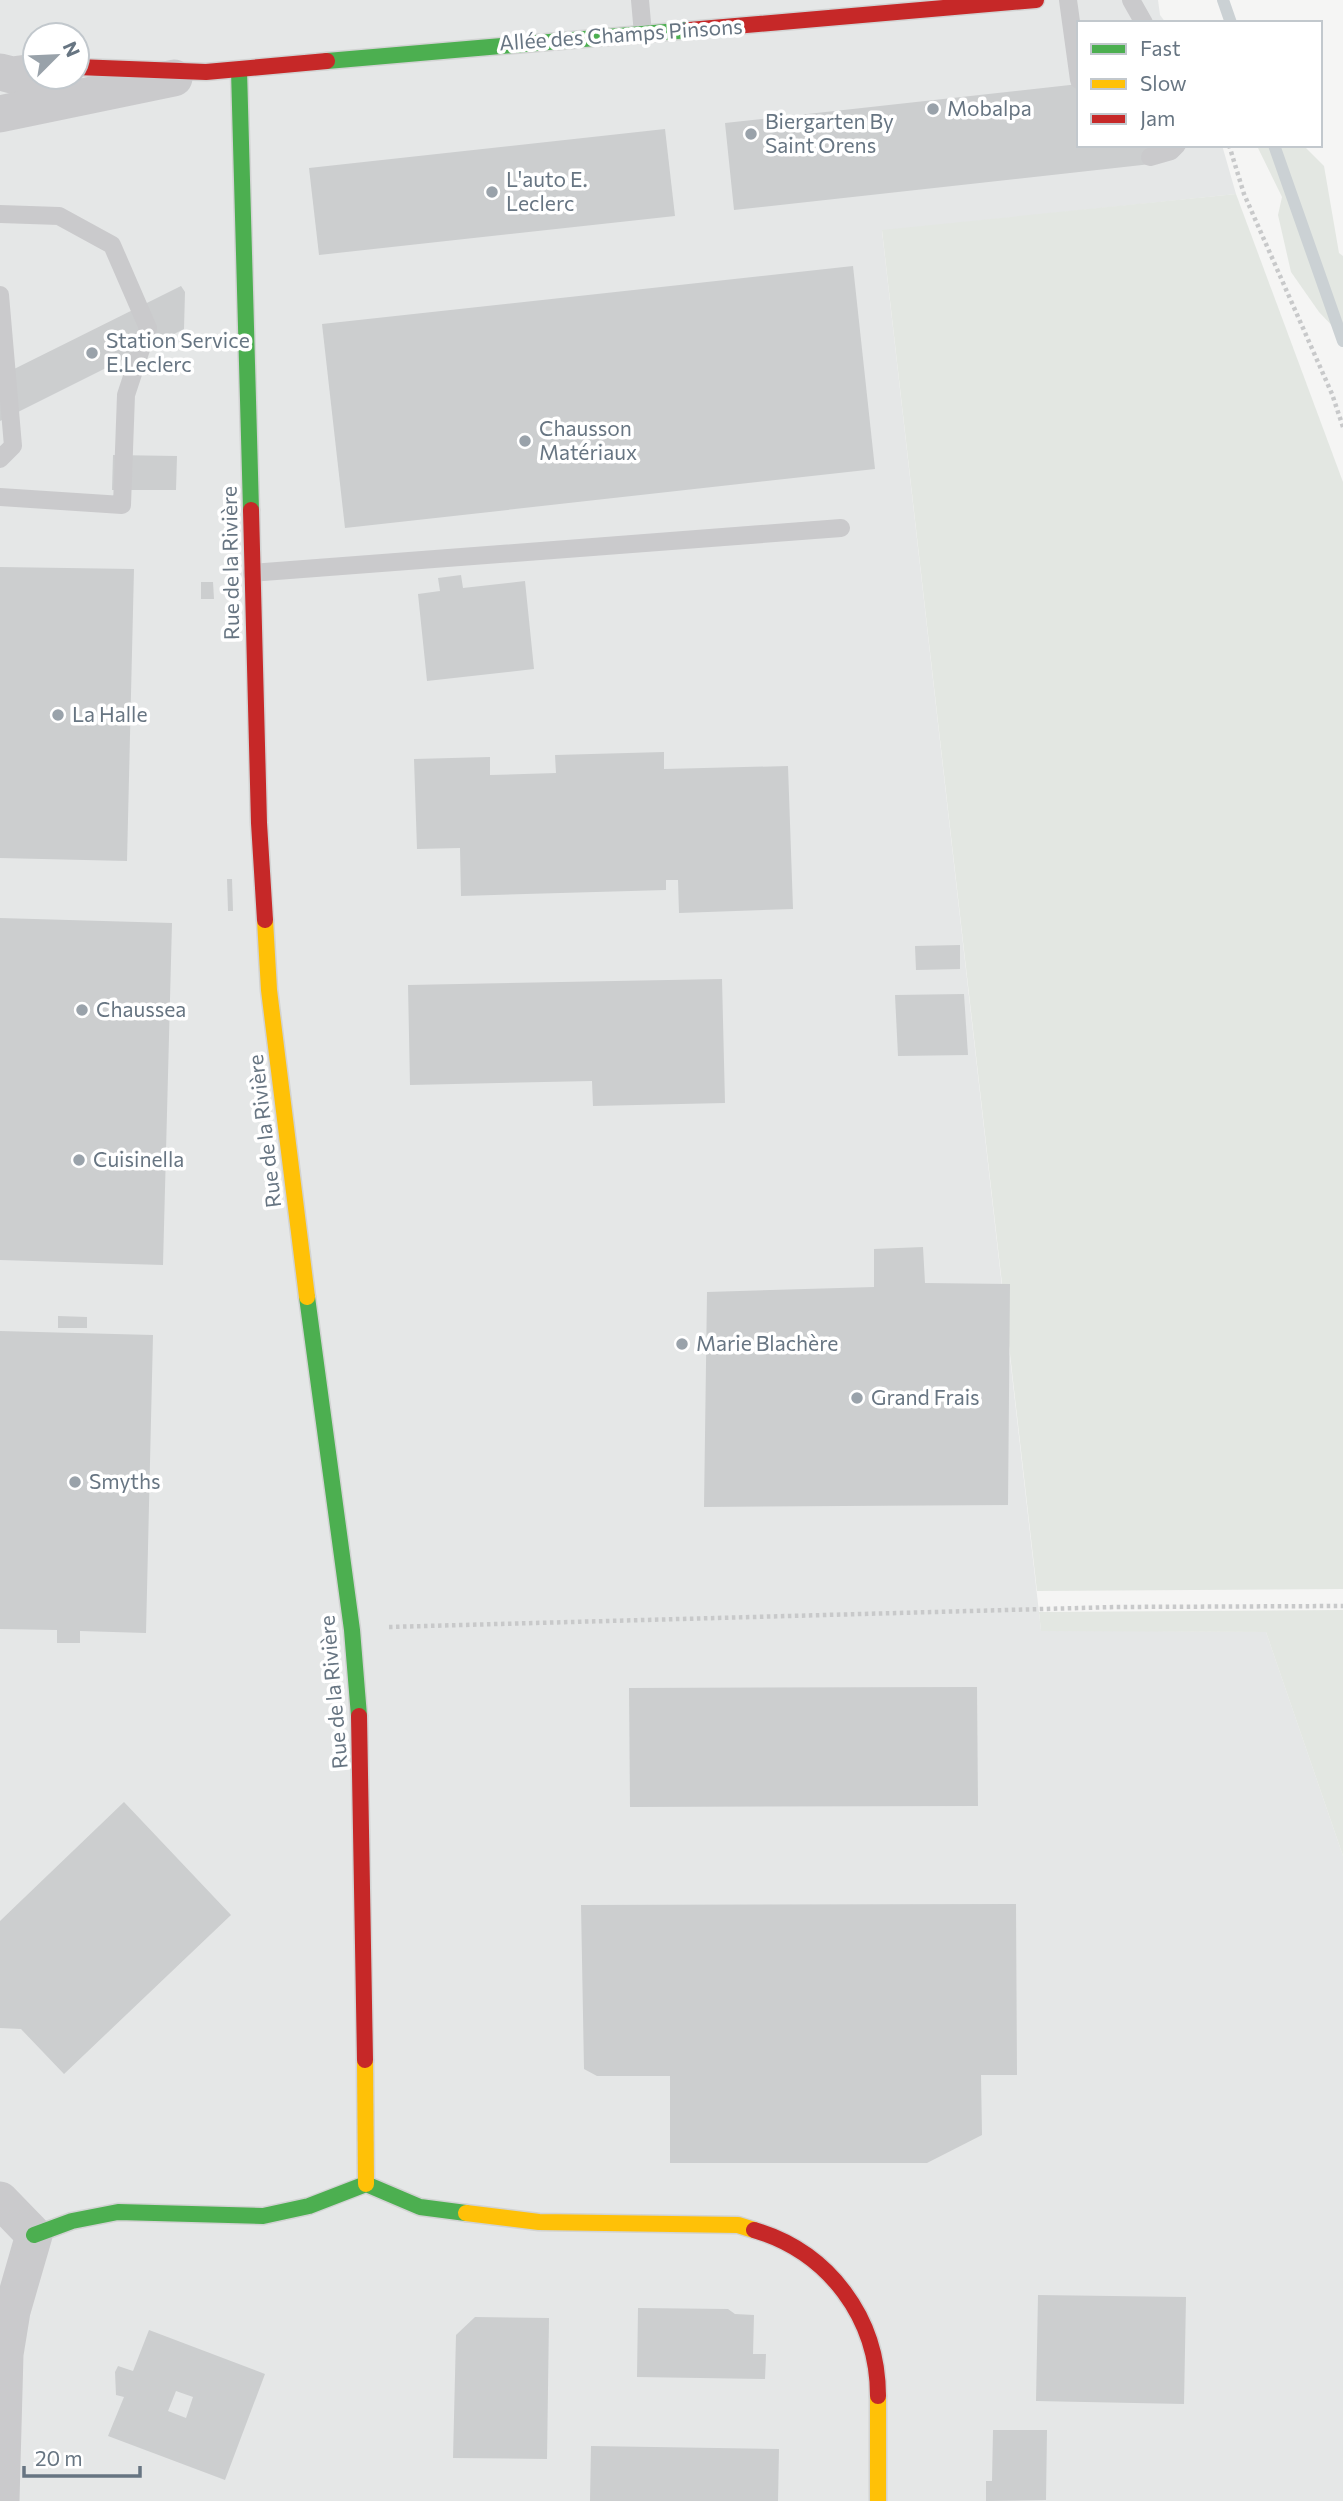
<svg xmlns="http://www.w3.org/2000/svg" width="1343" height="2501" viewBox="0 0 1343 2501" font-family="Commissioner,sans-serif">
  <rect width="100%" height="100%" fill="#f5f5f4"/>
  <path fill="#e5e7e7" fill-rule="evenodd" d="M0 0H1158L1160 15 1166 23H1079V145H1222L1236 194 882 231 1041 1630 1266 1632 1343 1856V2501H0ZM35 35H77V77H35Z"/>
  <g fill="#e3e7e2">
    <polygon points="1253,145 1303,145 1324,166 1339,253 1343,256 1343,346 1338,332 1319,312 1291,272 1278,215 1282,197 1258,148"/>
    <polygon points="1236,194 1343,482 1343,1589 1037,1591 882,230"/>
    <polygon points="1343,1610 1343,1856 1266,1632 1041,1631 1039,1612"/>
  </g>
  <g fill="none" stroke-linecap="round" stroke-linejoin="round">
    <g stroke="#cbd1d4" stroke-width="12">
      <polyline points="1223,0 1231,23"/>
      <polyline points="1274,145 1343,341"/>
    </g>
  </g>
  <g fill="#cccecf" fill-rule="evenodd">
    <polygon points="1079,84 1079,145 1149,145 1151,164 734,210 725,123"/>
    <polygon points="665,129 675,216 319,255 309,168"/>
    <polygon points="853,266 875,469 345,528 322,324"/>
    <polygon points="181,286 185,292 184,329 0,421 0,376"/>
    <polygon points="113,455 177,456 176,490 112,490"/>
    <polygon points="0,567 134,569 127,861 0,858"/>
    <polygon points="461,575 463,588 525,581 534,669 427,681 418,594 440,591 438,578"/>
    <polygon points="201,582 213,582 214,599 201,599"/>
    <polygon points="664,752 664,769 788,766 793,909 679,913 678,880 666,880 666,890 461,896 460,848 417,849 414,759 490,757 490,775 556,773 555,755"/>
    <polygon points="227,879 232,879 233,911 228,911"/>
    <polygon points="0,918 172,923 163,1265 0,1260"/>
    <polygon points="960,945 960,969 916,970 915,946"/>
    <polygon points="722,979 725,1103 593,1106 592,1081 410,1085 408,985"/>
    <polygon points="964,994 968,1055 898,1056 895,995"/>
    <polygon points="923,1247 925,1283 1010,1284 1008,1505 704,1507 707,1292 874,1287 874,1249"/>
    <polygon points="58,1316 87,1317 87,1328 58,1328"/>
    <polygon points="0,1331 153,1335 146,1633 80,1631 80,1643 57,1643 57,1630 0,1629"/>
    <polygon points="977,1687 978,1806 630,1807 629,1688"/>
    <polygon points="124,1802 231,1915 64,2074 21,2029 0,2028 0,1921"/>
    <polygon points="1016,1904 1017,2075 981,2075 982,2135 927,2163 670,2163 670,2076 597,2076 584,2069 581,1905"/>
    <polygon points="1038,2295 1186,2297 1184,2404 1036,2401"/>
    <polygon points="638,2308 728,2309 735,2314 754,2315 753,2354 766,2354 765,2379 637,2377"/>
    <polygon points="475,2317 549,2318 547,2459 453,2458 456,2335"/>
    <path d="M149 2330 265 2374 225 2480 108 2436 124 2397 116 2395 115 2372 118 2366 133 2371ZM176 2391 193 2397 186 2418 168 2411Z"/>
    <polygon points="993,2430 1047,2430 1046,2500 986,2501 986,2481 992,2481"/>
    <polygon points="591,2446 779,2449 778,2501 590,2501"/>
  </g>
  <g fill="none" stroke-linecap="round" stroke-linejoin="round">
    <g stroke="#d2d3d3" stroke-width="19">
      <g id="fast">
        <polyline points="327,61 689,30"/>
        <polyline points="239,70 251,510"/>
        <polyline points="307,1297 352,1630 359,1716"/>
        <polyline points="34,2235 72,2221 118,2212 263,2216 309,2206 366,2184 420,2207 466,2213"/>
      </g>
    </g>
    <g stroke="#d2d3d3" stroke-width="19">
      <g id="slow">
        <polyline points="265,920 269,990 307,1297"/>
        <polyline points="365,2060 366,2184"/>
        <polyline points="466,2213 539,2222 738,2225 754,2230"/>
        <polyline points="878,2396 878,2501"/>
      </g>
    </g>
    <g stroke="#d2d3d3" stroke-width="19">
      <g id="jam">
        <polyline points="689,30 1036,0"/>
        <polyline points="77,67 206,72 327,61"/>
        <polyline points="251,510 259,823 265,920"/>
        <polyline points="359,1716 365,2060"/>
        <path d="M754 2230C829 2252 878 2318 878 2396"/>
      </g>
    </g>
    <g stroke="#c8c9ca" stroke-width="4.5" stroke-dasharray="3.5 3.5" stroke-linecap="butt">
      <polyline points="1229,145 1244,194 1332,394 1343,427"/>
      <polyline points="389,1627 1116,1607 1343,1606"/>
    </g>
    <g stroke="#cacacc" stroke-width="18">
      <polyline points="640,0 643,34"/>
      <polyline points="1068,0 1079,80"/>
      <polyline points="1131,0 1144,23"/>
      <polyline points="1150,157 1171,151 1177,145"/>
      <polyline points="0,214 59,216 112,245 148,328 126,395 122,505 0,497"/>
      <polyline points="0,295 13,446 0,459"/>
      <polyline points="252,573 841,528"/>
    </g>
    <g stroke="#cacacc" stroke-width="37">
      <polyline points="0,72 12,75 35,72"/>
      <polyline points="0,114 174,78"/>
      <polyline points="0,2200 34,2235 12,2311 5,2354 1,2501"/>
    </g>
    <use href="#fast" stroke="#4caf50" stroke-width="16"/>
    <use href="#slow" stroke="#ffc107" stroke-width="16"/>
    <use href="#jam" stroke="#c62828" stroke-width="16"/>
  </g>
  <g fill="#99a2aa" stroke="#fff" stroke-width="2.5">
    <circle cx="933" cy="109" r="7"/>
    <circle cx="751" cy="134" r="7"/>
    <circle cx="492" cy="192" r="7"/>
    <circle cx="92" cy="353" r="7"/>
    <circle cx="525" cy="441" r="7"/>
    <circle cx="58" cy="715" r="7"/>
    <circle cx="82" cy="1010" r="7"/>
    <circle cx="79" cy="1160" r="7"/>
    <circle cx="682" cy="1344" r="7"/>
    <circle cx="857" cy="1398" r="7"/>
    <circle cx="75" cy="1482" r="7"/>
  </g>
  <g text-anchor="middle" stroke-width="7" stroke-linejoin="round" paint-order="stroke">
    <g font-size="21" fill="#677582" stroke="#fff">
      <text transform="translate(621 35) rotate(-4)" y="7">Allée des Champs Pinsons</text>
      <text transform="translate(231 563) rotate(-91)" y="7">Rue de la Rivière</text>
      <text transform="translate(265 1131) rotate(-97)" y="7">Rue de la Rivière</text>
      <text transform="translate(334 1692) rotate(-95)" y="7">Rue de la Rivière</text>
    </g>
    <g font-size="21" fill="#677582" stroke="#fff" text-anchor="start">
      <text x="947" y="116">Mobalpa</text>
      <text x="765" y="129">Biergarten By<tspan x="765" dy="24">Saint Orens</tspan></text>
      <text x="506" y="187">L'auto E.<tspan x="506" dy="24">Leclerc</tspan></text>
      <text x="106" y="348">Station Service<tspan x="106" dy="24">E.Leclerc</tspan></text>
      <text x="539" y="436">Chausson<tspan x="539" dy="24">Matériaux</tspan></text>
      <text x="72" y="722">La Halle</text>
      <text x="96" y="1017">Chaussea</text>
      <text x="93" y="1167">Cuisinella</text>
      <text x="696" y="1351">Marie Blachère</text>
      <text x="871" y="1405">Grand Frais</text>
      <text x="89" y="1489">Smyths</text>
    </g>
  </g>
  <rect x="1077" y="21" width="245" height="126" fill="#ffffff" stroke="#c2c8cd" stroke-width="2"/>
  <rect x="1091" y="44" width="35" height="10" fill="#4caf50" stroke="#c2c8cd" stroke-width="2"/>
  <text x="1140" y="56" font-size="21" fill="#677582">Fast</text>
  <rect x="1091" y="79" width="35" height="10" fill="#ffc107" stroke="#c2c8cd" stroke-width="2"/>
  <text x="1140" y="91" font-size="21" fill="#677582">Slow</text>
  <rect x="1091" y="114" width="35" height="10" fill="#c62828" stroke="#c2c8cd" stroke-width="2"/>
  <text x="1140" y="126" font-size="21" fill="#677582">Jam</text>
  <g transform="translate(56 56) rotate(66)"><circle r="33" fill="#ffffff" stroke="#c2c8cd" stroke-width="2"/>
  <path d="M0-5L12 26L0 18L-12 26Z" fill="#99a2aa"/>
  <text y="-10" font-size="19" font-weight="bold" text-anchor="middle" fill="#677582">N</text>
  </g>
  <path d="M24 2466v10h116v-10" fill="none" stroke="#677582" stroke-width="3.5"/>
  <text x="35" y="2466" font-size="21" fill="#677582" stroke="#ffffff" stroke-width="5" paint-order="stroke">20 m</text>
</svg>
